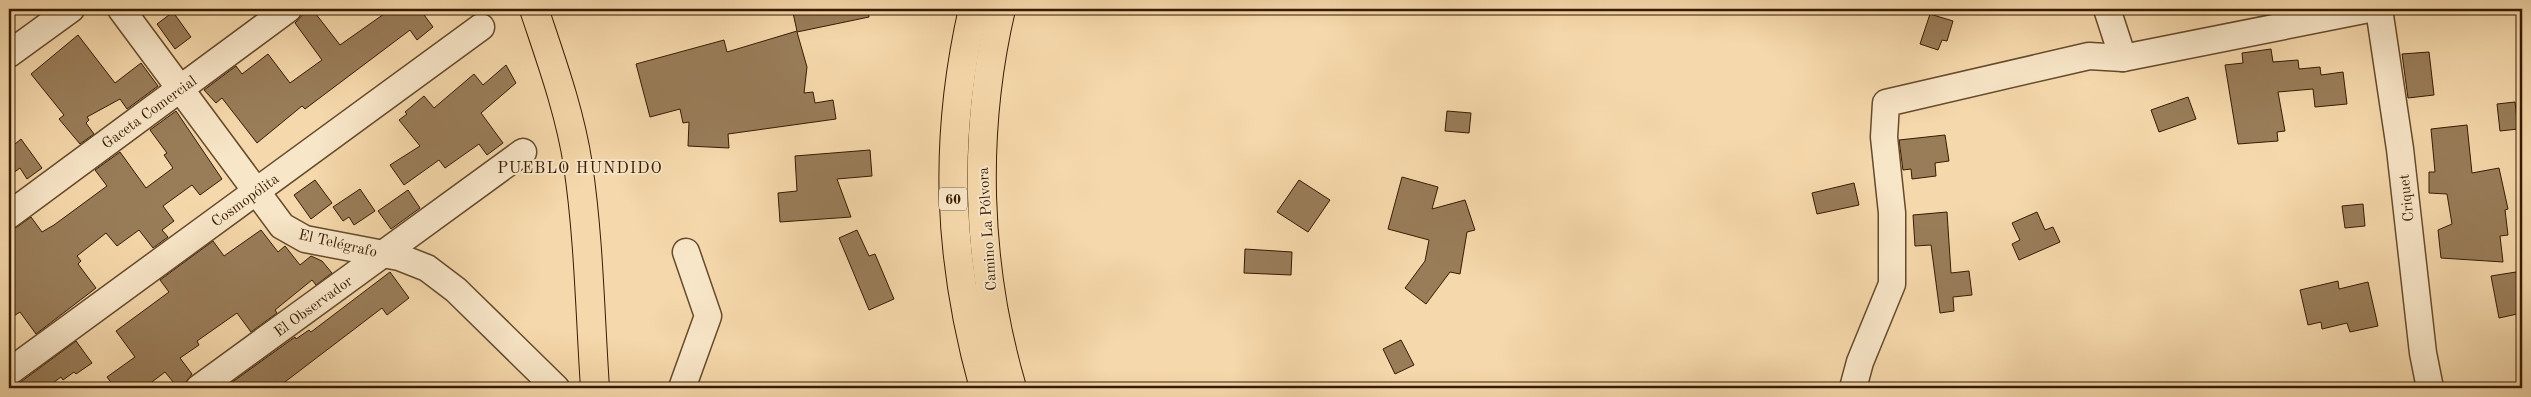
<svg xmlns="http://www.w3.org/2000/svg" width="2531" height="397" viewBox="0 0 2531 397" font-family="'Old Standard TT',serif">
  <rect width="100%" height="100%" fill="#f5d8ab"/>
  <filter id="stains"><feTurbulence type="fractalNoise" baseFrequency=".004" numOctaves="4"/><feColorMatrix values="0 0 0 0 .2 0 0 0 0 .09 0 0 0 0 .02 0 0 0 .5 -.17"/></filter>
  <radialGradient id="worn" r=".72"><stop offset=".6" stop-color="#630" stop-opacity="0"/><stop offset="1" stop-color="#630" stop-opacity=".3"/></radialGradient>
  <g fill="#997d59" stroke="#361b01">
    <polygon points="308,9 312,9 340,45 391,9 413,9 418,15 422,12 433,27 417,40 410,30 305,109 302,106 257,143 222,98 216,103 204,90 236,66 242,74 268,54 290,83 322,60 295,23"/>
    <polygon points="813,9 868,9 869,17 797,32 807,67 804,93 813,92 815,103 833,100 836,119 728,134 729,148 688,146 689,122 683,123 680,109 650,117 636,64 724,40 727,52 797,31 793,13"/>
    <polygon points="173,12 191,37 175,49 157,24"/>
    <polygon points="1930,14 1953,21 1947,41 1942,40 1938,50 1920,44"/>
    <polygon points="78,35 115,83 141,63 158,86 127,109 120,99 87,117 89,120 86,123 94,134 80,144 59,119 64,115 31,74"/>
    <polygon points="2271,49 2273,62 2298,60 2299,69 2320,67 2321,75 2343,72 2347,104 2315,107 2313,89 2278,92 2285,131 2277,132 2278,141 2238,144 2225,65 2243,63 2242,53"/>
    <polygon points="2429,52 2434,95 2408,98 2402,54"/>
    <polygon points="506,65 516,83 481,113 503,143 487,155 479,144 445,168 439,160 404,185 390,165 420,146 399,120 407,114 405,112 424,96 434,108 474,74 483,85"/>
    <polygon points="2188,97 2196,119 2159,132 2151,110"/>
    <polygon points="2515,102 2518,129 2500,131 2497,104"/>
    <polygon points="176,111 222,179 200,195 192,185 163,206 174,221 162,230 168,237 153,248 139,230 117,246 106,233 77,256 81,261 78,264 96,288 36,334 20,312 9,319 9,230 17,227 31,217 42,232 54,225 107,186 95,170 120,152 146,188 173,168 164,155 167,153 150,130"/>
    <polygon points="1447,111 1471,113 1469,133 1445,131"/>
    <polygon points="2467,125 2472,173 2499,168 2508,209 2505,210 2508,235 2500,236 2503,262 2441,258 2438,230 2452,224 2447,194 2429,193 2429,172 2435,172 2431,129"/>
    <polygon points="1945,135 1949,161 1935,163 1936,176 1912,179 1911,169 1903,170 1899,140"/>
    <polygon points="21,139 42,168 27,179 20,168 9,176 9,149"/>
    <polygon points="870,150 872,176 837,179 851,217 780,222 778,193 797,191 795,156"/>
    <polygon points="1402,177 1438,187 1432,209 1465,200 1475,230 1467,232 1460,274 1450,272 1426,304 1405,288 1425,261 1429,240 1388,229"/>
    <polygon points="315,180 332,203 311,219 294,195"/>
    <polygon points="1299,180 1330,200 1308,232 1277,212"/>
    <polygon points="1854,183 1859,205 1817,214 1812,193"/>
    <polygon points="360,189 375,211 354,225 349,217 343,221 333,207"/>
    <polygon points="408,190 420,208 391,229 378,211"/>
    <polygon points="2363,204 2365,226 2345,228 2342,206"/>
    <polygon points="1947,212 1951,273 1969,271 1972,295 1953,297 1954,311 1940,313 1931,245 1915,246 1913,215"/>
    <polygon points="2037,212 2045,230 2053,227 2060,242 2019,260 2012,244 2020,240 2012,223"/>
    <polygon points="261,230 278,252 285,246 300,265 311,256 322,261 332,273 316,285 312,280 275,310 277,313 251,332 237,313 197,341 199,345 180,358 192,374 186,382 184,388 178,388 165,372 144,388 115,388 107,377 135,357 116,331 169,292 160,280 213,241 224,256"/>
    <polygon points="857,230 869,256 875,254 894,299 869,310 839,238"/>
    <polygon points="1245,249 1292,252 1291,275 1244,273"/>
    <polygon points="390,272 409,298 387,315 382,308 277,388 224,388 295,337 296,339 309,330 311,332"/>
    <polygon points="2516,272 2522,313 2499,318 2491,276"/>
    <polygon points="2338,281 2339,289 2368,282 2378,326 2350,332 2347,323 2322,329 2321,322 2308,325 2300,290"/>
    <polygon points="1401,340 1414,365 1395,374 1383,349"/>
    <polygon points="76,341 92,363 76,374 74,372 63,380 61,377 46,388 9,388 18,384"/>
  </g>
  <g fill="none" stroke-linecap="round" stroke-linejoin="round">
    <g stroke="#664a2c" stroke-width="29">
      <g id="minor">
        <polyline points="121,9 282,226 305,239 399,257 427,268 456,290 556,388"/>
        <polyline points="2107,9 2123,58"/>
        <polyline points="2379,9 2400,149 2423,353 2430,388"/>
        <polyline points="9,54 71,9"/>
        <polyline points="9,215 288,9"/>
        <polyline points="9,372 481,27"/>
        <polyline points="199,388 523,152"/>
        <polyline points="682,388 708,316 686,252"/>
        <polyline points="1853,388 1860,362 1892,284 1892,213 1884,137 1886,103 2089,56 2123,58 2369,9"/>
      </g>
    </g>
    <g stroke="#361b01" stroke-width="30">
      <path id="primary" d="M534 9C551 60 570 112 578 165 589 239 590 314 595 388"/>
    </g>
    <g stroke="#361b01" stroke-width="30">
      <g id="trunk">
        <path d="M973 9C943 141 948 258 984 388"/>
        <path d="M1001 9C972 133 976 265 1012 388"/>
      </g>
    </g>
    <use href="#minor" stroke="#f8e6c8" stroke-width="26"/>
    <use href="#primary" stroke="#f5d8ab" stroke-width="28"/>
    <use href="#trunk" stroke="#f5d8ab" stroke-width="28"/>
  </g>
  <g text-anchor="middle" stroke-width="4" stroke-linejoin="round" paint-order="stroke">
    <rect fill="#f8e6c8" stroke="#70583d" stroke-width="1" x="939" y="187.5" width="28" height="23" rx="4"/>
    <g font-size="14" font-weight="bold" fill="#361b01">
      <text x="953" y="204">60</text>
    </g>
    <g font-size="15" fill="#361b01" stroke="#f8e6c8">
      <text transform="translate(149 112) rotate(-36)" y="5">Gaceta Comercial</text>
      <text transform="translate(2406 198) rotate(-96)" y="5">Criquet</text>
      <text transform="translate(245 200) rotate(-36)" y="5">Cosmopólita</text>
      <text transform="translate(987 229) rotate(-94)" y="5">Camino La Pólvora</text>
      <text transform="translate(338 243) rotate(13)" y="5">El Telégrafo</text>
      <text transform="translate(313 306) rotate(-36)" y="5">El Observador</text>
    </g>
    <g font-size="16" letter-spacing="1" fill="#361b01" stroke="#f8e6c8">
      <text x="580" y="173">PUEBLO HUNDIDO</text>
    </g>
  </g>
  <rect width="2531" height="397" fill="none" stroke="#f5d8ab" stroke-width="30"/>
  <rect x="10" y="10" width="2511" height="377" fill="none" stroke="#361b01" stroke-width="2.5"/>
  <rect x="15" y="15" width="2501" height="367" fill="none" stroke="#361b01"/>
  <rect width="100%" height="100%" filter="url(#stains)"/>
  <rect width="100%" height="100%" fill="url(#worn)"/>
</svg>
